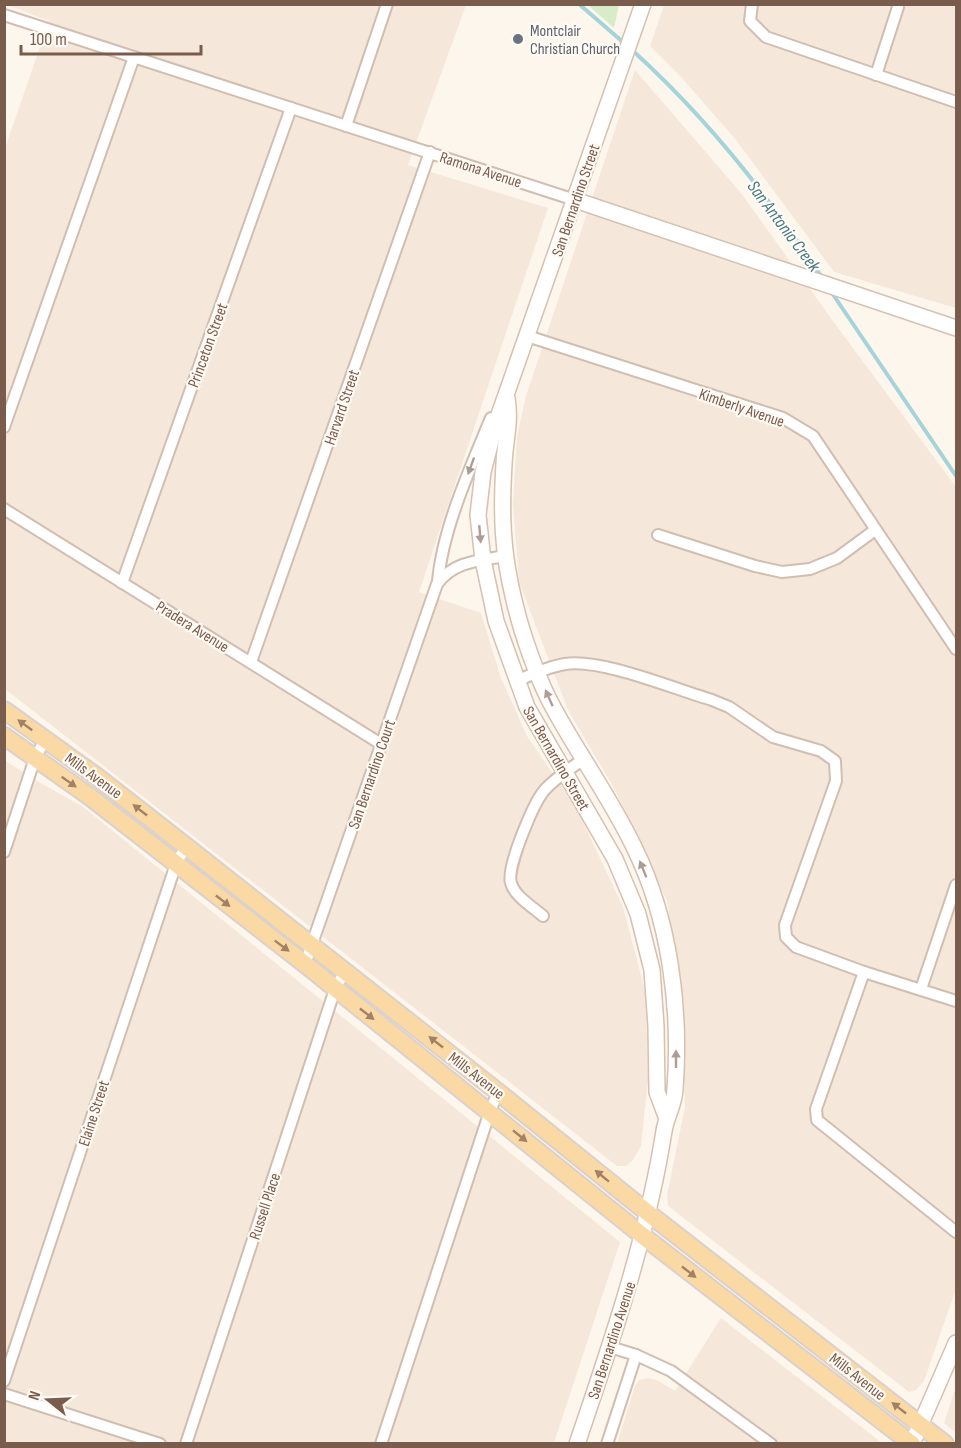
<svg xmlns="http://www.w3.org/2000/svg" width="961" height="1448" viewBox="0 0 961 1448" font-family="'Sofia Sans Condensed',sans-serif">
  <rect width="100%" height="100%" fill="#fdf6ec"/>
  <g fill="#f5e8da">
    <polygon points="5,4 466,5 408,165 548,208 419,592 481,613 501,678 527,736 576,807 623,907 646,994 648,1080 641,1146 633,1160 626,1166 617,1166 5,689 5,148 49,21"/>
    <polygon points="664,5 956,5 956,308 834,272 736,140 682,78 650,46"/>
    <polygon points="635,70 741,193 830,317 956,487 956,1289 924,1381 916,1390 909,1392 668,1206 667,1195 685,1107 681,988 667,901 615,790 568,710 519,582 513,503 517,436 526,396"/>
    <polygon points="4,760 44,785 82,806 620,1242 554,1443 5,1443"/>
    <polygon points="721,1318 882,1443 617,1444 635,1386 639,1380 648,1378 657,1380 675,1391"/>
    <polygon points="956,1387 956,1433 944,1423"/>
  </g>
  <polygon fill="#d8ecc9" points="588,5 619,5 614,28"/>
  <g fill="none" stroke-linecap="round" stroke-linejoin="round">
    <g stroke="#a5d3da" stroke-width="4">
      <polyline points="579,4 624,43"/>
      <path d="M632 50C705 116 769 196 823 279"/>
      <polyline points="832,293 956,476"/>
    </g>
    <g stroke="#d1beb0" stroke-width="14">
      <g id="street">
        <polyline points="752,4 750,21 766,37 956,102"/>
        <polyline points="4,15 575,200"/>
        <polyline points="876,75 898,7"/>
        <polyline points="346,126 387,4"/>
        <polyline points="527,336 783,418 813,436 956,649"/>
        <polyline points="4,427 134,57"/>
        <polyline points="4,509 381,744"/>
        <polyline points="658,535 755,566 782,572 810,569 837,558 875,530"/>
        <path d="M438 582C442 530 471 466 491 418"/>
        <polyline points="122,583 291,108"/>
        <polyline points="251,662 430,152"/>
        <path d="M517 681C532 674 548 667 565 664 601 658 674 689 712 700L729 707 773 737 821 751 835 761 836 781 785 925 786 937 796 947 864 972 956 1001"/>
        <polyline points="4,852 35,758 45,740"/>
        <path d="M543 916C533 907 515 897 511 883 506 868 533 805 543 792 553 779 571 769 583 759"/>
        <path d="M305 964 437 584C454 561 478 561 505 556"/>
        <polyline points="864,972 816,1109 817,1120 956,1232"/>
        <polyline points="921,989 956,885"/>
        <polyline points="610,1347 636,1355 671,1371 771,1444"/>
        <polyline points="4,1381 176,864 186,846"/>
        <polyline points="4,1394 160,1444"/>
        <polyline points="186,1444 335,989 345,971"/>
        <polyline points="381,1444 490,1111 498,1092"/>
        <polyline points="607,1444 636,1355"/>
      </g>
    </g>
    <g stroke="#d6c0b0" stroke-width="18">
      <g id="secondary">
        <polyline points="643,4 494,429 483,472 478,515 483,560 496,621 527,707 615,859 638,914 652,970 656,1026 657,1092 666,1116"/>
        <polyline points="575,200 956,328"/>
        <path d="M507 398C511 424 505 439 504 464 501 513 502 552 514 600 521 631 538 681 554 709 579 755 611 799 634 847 670 920 681 1008 675 1089 675 1103 666 1117 664 1131 647 1238 612 1341 577 1444"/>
        <polyline points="912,1444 956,1343"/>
      </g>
    </g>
    <g stroke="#dad1cd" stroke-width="20">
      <g id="primary">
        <polyline points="4,710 96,776 183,844 498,1092 648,1213 945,1444"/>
        <polyline points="4,736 89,796 305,964 643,1236 912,1444"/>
      </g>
    </g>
    <use href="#street" stroke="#fff" stroke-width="10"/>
    <use href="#secondary" stroke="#fff" stroke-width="15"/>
    <use href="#primary" stroke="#fbd9a5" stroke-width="16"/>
  </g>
  <defs><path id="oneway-solid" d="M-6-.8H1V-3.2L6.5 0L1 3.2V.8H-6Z" transform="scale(1.5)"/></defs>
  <g fill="#af9d94">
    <use href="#oneway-solid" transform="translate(471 466) rotate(110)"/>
    <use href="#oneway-solid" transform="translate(480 534) rotate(85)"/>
    <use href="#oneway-solid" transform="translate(549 698) rotate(-114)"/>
    <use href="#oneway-solid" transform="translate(643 869) rotate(-112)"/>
    <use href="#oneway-solid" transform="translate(676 1059) rotate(-90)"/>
  </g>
  <g fill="#a18267">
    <use href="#oneway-solid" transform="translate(25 725) rotate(-144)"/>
    <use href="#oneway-solid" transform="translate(69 782) rotate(35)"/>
    <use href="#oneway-solid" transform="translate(140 810) rotate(-142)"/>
    <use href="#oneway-solid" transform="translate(223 901) rotate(38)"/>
    <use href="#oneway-solid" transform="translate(282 946) rotate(37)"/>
    <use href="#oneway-solid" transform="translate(367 1014) rotate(38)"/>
    <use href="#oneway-solid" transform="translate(436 1042) rotate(-142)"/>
    <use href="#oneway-solid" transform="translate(520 1136) rotate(39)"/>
    <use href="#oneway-solid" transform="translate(602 1176) rotate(-141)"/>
    <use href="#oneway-solid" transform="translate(689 1272) rotate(38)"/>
    <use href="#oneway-solid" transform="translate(899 1408) rotate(-142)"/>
  </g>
  <circle fill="#6b7280" stroke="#fffaf3" stroke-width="2" cx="518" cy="39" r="6"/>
  <g text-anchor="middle" stroke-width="4.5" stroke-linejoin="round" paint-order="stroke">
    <g font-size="16" fill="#5b616d" stroke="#fffaf3" text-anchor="start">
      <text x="530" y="36">Montclair<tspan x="530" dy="18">Christian Church</tspan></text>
    </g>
    <g font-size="16" fill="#7a5c4d" stroke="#fffaf3">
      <text transform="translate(481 169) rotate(18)" y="6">Ramona Avenue</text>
      <text transform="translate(575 200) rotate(-71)" y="6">San Bernardino Street</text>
      <text transform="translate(207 345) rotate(-70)" y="6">Princeton Street</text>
      <text transform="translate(341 407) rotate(-71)" y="6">Harvard Street</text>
      <text transform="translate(742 407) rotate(19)" y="6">Kimberly Avenue</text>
      <text transform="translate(193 626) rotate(32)" y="6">Pradera Avenue</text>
      <text transform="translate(557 758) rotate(60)" y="6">San Bernardino Street</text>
      <text transform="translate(371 774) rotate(-71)" y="6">San Bernardino Court</text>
      <text transform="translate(94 775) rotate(36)" y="6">Mills Avenue</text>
      <text transform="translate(477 1075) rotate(38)" y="6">Mills Avenue</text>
      <text transform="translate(93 1113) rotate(-72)" y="6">Elaine Street</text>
      <text transform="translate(264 1206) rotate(-72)" y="6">Russell Place</text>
      <text transform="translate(611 1340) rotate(-72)" y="6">San Bernardino Avenue</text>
      <text transform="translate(858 1376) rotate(38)" y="6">Mills Avenue</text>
    </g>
    <g font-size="18" font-style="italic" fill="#437c86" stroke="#fffaf3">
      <text transform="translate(784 226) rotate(53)" y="6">San Antonio Creek</text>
    </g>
  </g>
  <rect width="961" height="1448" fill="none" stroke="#7a5c4d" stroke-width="12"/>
  <g transform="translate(48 1400) rotate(288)" stroke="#fffaf3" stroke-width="4.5" paint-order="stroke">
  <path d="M0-4.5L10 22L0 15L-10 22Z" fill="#7a5c4d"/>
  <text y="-9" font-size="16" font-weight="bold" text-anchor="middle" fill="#7a5c4d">N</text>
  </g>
  <path d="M21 45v9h180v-9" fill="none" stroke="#7a5c4d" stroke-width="3"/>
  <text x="30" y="45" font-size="18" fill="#7a5c4d" stroke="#fffaf3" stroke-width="4.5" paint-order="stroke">100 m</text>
</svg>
